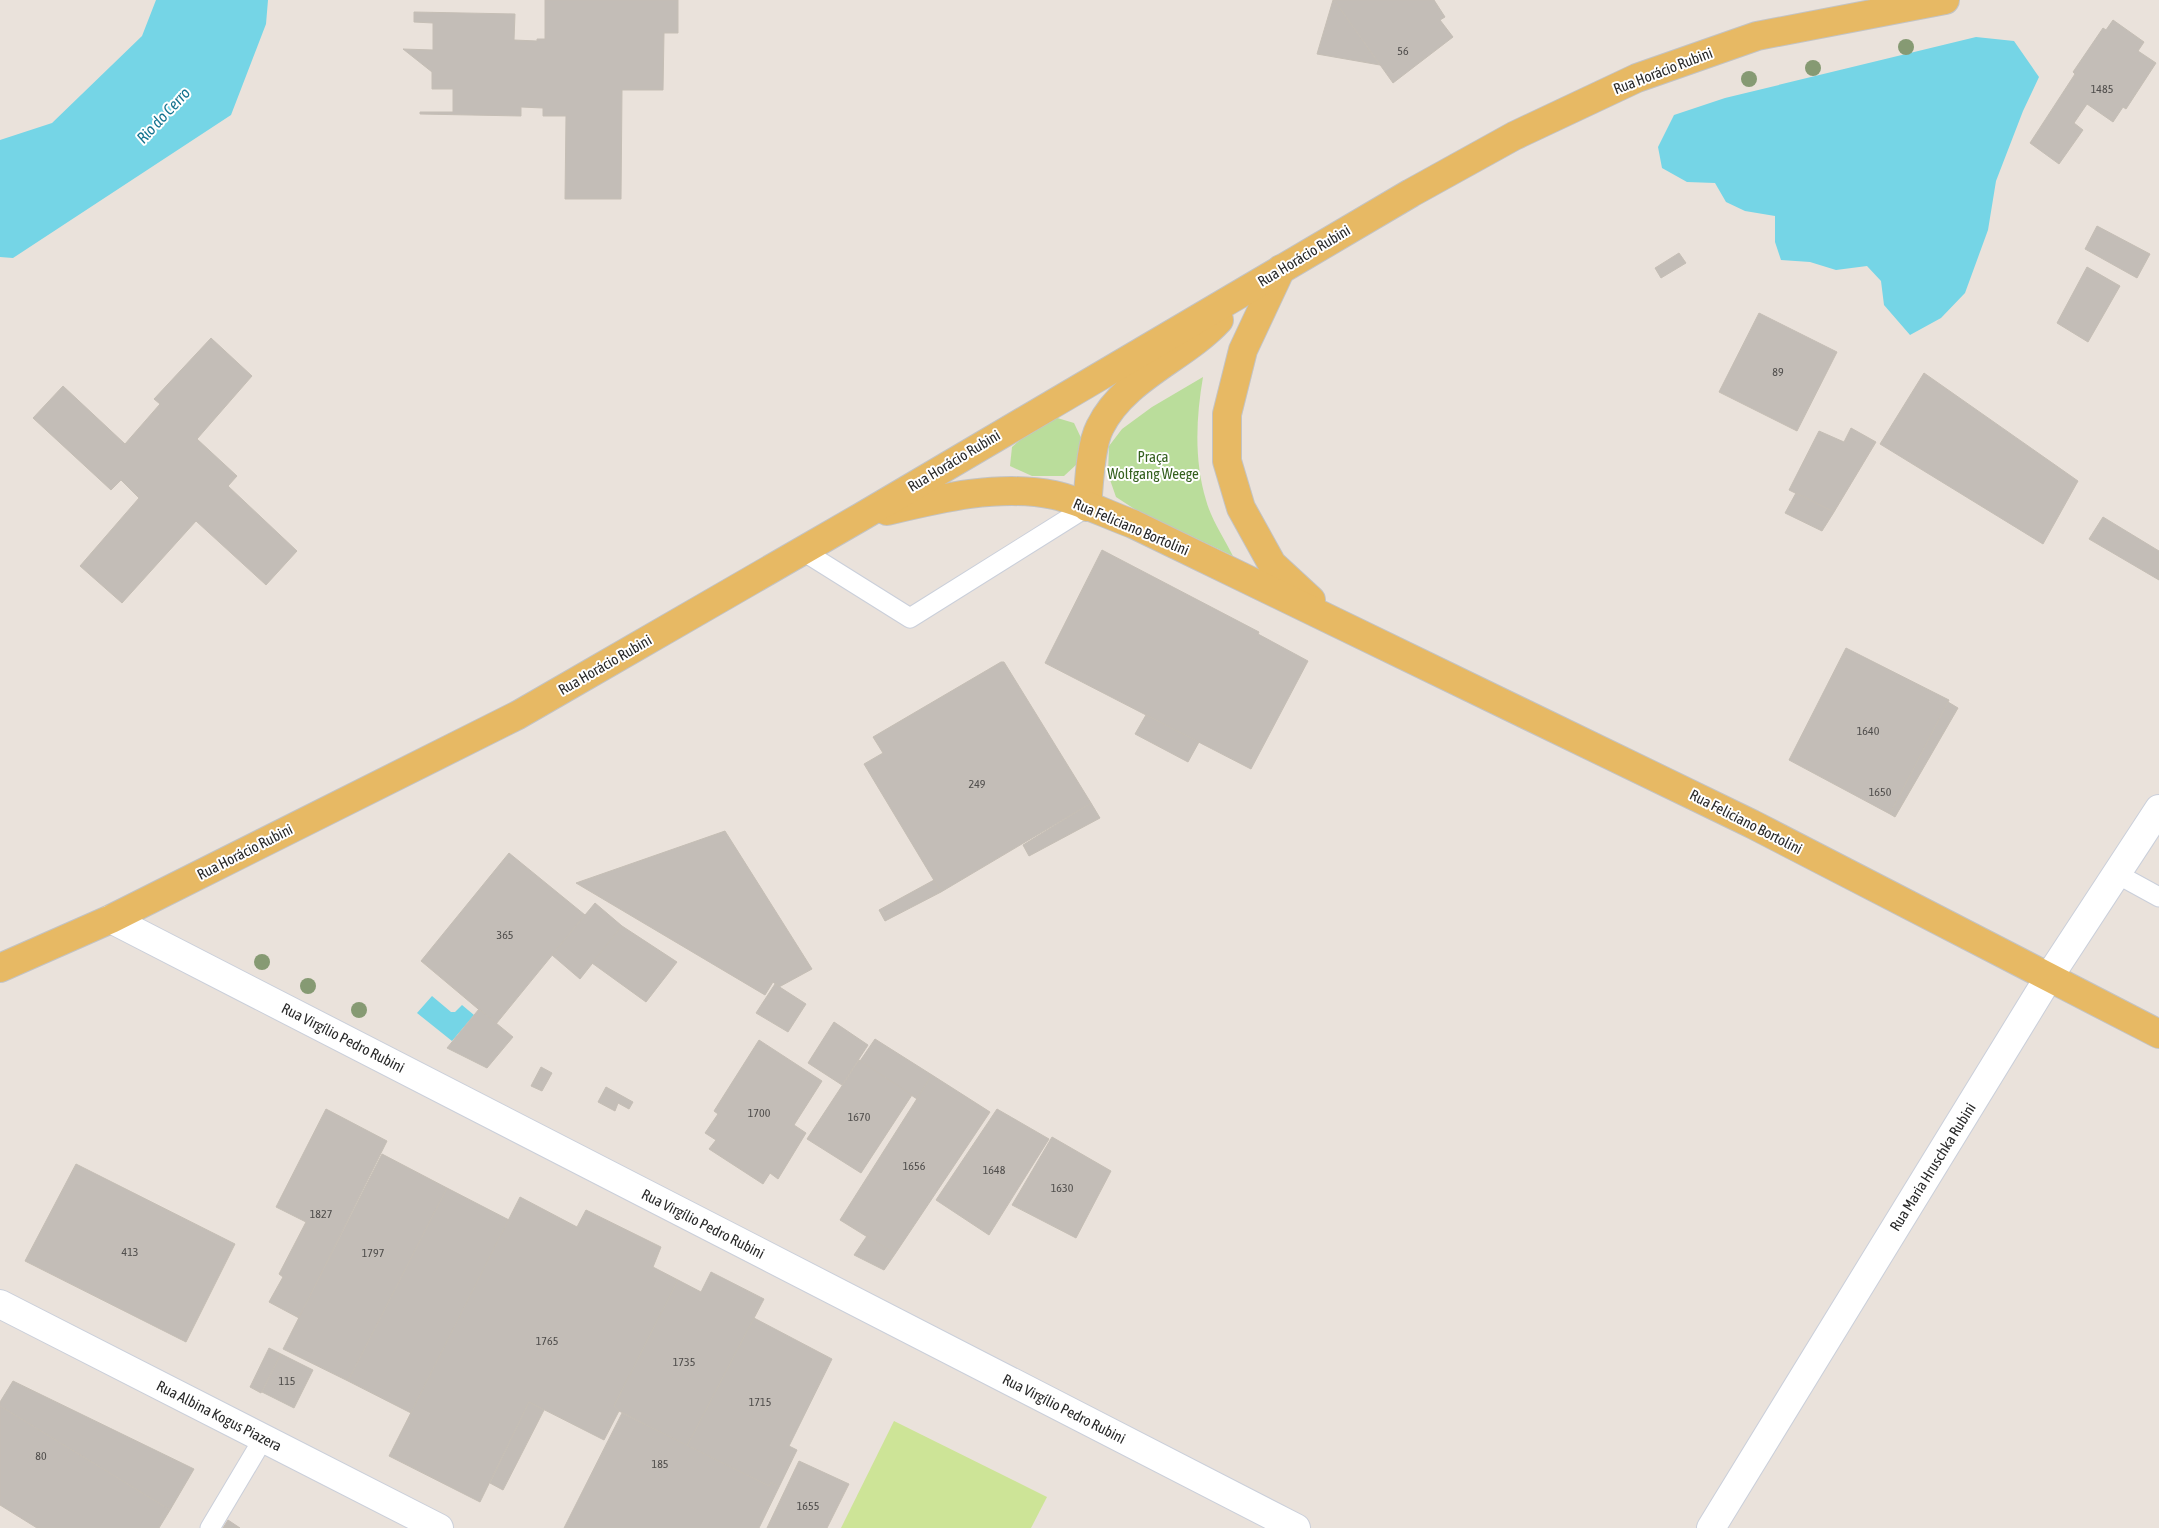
<svg xmlns="http://www.w3.org/2000/svg" width="2159" height="1528" viewBox="0 0 2159 1528" font-family="'Asap Condensed',sans-serif">
  <rect width="100%" height="100%" fill="#eae2db"/>
  <g fill="#badd9b">
    <path d="M1203 377C1196 418 1194 460 1206 500 1211 519 1224 538 1233 556L1136 510 1116 497 1108 474 1109 446 1122 429 1152 407Z"/>
    <polygon points="1054,417 1074,423 1083,442 1077,464 1064,476 1032,476 1010,466 1012,447 1034,428"/>
  </g>
  <polygon fill="#cde497" points="894,1421 1047,1497 1031,1528 841,1528"/>
  <g fill="#75d5e6">
    <polygon points="156,0 268,0 266,24 231,115 13,258 0,257 0,140 52,123 142,36"/>
    <polygon points="1976,37 2014,41 2039,77 2023,111 1996,181 1988,230 1965,293 1941,318 1910,335 1884,305 1881,281 1867,266 1836,270 1810,262 1781,260 1775,242 1775,216 1745,211 1726,202 1715,183 1687,182 1662,168 1658,147 1674,115 1725,98"/>
    <polygon points="432,996 451,1012 455,1012 462,1005 474,1015 452,1041 417,1013"/>
  </g>
  <g fill="#c3bdb7" stroke="#c5beb5">
    <polygon points="545,0 678,0 678,33 664,33 663,90 622,90 621,199 565,199 566,116 543,116 543,108 521,107 521,116 420,114 420,112 453,112 453,89 432,89 432,72 403,49 433,50 433,23 414,22 414,12 515,14 514,40 537,41 537,39 545,39"/>
    <polygon points="1333,0 1334,0 1380,65 1317,54"/>
    <polygon points="1334,0 1434,0 1445,17 1440,20 1453,37 1393,83"/>
    <polygon points="2113,20 2144,42 2138,51 2156,63 2126,109 2123,107 2113,122 2087,104 2074,123 2083,130 2059,164 2030,143 2075,74 2073,72 2103,28 2106,30"/>
    <polygon points="2097,226 2150,254 2137,278 2085,249"/>
    <polygon points="1679,253 1686,263 1661,278 1655,268"/>
    <polygon points="2087,267 2120,286 2088,342 2057,323"/>
    <polygon points="1759,313 1837,352 1797,431 1719,392"/>
    <polygon points="211,338 252,376 197,439 237,476 228,486 297,551 266,585 196,521 122,603 80,566 139,498 121,480 111,490 33,418 63,386 125,444 160,404 154,399"/>
    <polygon points="1924,373 2078,481 2043,544 1880,444"/>
    <polygon points="1851,428 1876,442 1834,512 1789,490 1819,431 1844,442"/>
    <polygon points="1796,493 1834,512 1822,531 1785,513"/>
    <polygon points="2103,517 2159,551 2159,580 2089,539"/>
    <polygon points="1102,550 1259,632 1258,634 1308,661 1251,769 1045,663"/>
    <polygon points="1846,648 1949,700 1890,814 1789,760"/>
    <polygon points="1001,662 1004,662 1091,803 941,892 864,764 883,753 873,737"/>
    <polygon points="1948,702 1958,708 1895,817 1890,814"/>
    <polygon points="1146,715 1199,742 1188,762 1135,734"/>
    <polygon points="1091,803 1100,818 1029,856 1023,845"/>
    <polygon points="725,831 812,969 779,987 773,982 765,995 576,883"/>
    <polygon points="509,853 585,915 496,1024 421,961"/>
    <polygon points="934,880 941,892 885,921 879,910"/>
    <polygon points="595,903 622,926 580,979 552,955"/>
    <polygon points="622,926 677,962 646,1002 592,963"/>
    <polygon points="775,984 806,1004 788,1032 756,1013"/>
    <polygon points="479,1009 513,1037 487,1068 447,1048"/>
    <polygon points="834,1022 868,1045 842,1085 808,1063"/>
    <polygon points="875,1039 932,1075 917,1099 860,1061"/>
    <polygon points="759,1040 822,1081 794,1125 806,1133 778,1179 770,1173 763,1184 709,1149 716,1140 705,1133 718,1114 714,1111"/>
    <polygon points="859,1060 912,1095 861,1173 807,1139"/>
    <polygon points="541,1067 552,1073 542,1091 531,1086"/>
    <polygon points="932,1075 990,1112 895,1254 840,1220"/>
    <polygon points="606,1087 633,1102 629,1109 618,1103 615,1111 598,1102"/>
    <polygon points="326,1109 387,1141 299,1318 269,1302 283,1277 279,1274 306,1222 276,1207"/>
    <polygon points="997,1109 1049,1139 989,1235 936,1200"/>
    <polygon points="1052,1137 1111,1171 1076,1238 1012,1205"/>
    <polygon points="382,1154 447,1188 348,1381 283,1349"/>
    <polygon points="76,1164 235,1244 186,1342 25,1261"/>
    <polygon points="447,1188 509,1220 411,1413 348,1381"/>
    <polygon points="520,1197 577,1227 586,1210 661,1247 653,1267 678,1280 614,1406 619,1411 604,1440 529,1402 480,1502 389,1456"/>
    <polygon points="867,1236 895,1254 884,1270 854,1255"/>
    <polygon points="711,1272 764,1299 687,1446 619,1411 614,1406 678,1280 701,1292"/>
    <polygon points="754,1318 832,1359 789,1446 797,1450 779,1487 771,1482 769,1486 687,1446"/>
    <polygon points="269,1348 281,1354 261,1393 250,1387"/>
    <polygon points="281,1354 313,1370 294,1408 262,1392"/>
    <polygon points="13,1381 194,1469 170,1510 0,1406 0,1402"/>
    <polygon points="529,1402 544,1410 503,1490 490,1483"/>
    <polygon points="0,1406 170,1510 159,1528 37,1528 0,1505"/>
    <polygon points="622,1413 769,1486 771,1482 779,1487 759,1528 564,1528"/>
    <polygon points="799,1461 849,1484 827,1528 767,1528"/>
    <polygon points="228,1520 240,1528 223,1528"/>
  </g>
  <g fill="none" stroke-linecap="round" stroke-linejoin="round">
    <g stroke="#cacfda" stroke-width="21">
      <g id="service">
        <polyline points="803,551 910,618 1087,507"/>
        <polyline points="2117,874 2159,897"/>
        <polyline points="210,1528 263,1439"/>
      </g>
    </g>
    <g stroke="#cacfda" stroke-width="30">
      <g id="minor">
        <polyline points="111,919 1296,1528"/>
        <polyline points="0,1304 439,1528"/>
        <polyline points="1711,1528 2049,977 2159,809"/>
      </g>
    </g>
    <g stroke="#c3c3c3" stroke-width="30">
      <g id="primary">
        <polyline points="1281,269 1243,350 1227,414 1227,461 1241,508 1272,564 1311,600"/>
        <path d="M1087 507C1089 486 1090 446 1100 427 1124 378 1184 358 1219 320"/>
        <path d="M887 511C941 498 999 484 1054 495 1081 501 1108 515 1133 524L1752 824 2159 1034"/>
        <polyline points="0,968 111,919 518,715 861,517 1411,193 1514,136 1637,78 1757,36 1945,0"/>
      </g>
    </g>
    <use href="#service" stroke="#fff" stroke-width="19"/>
    <use href="#minor" stroke="#fff" stroke-width="28"/>
    <use href="#primary" stroke="#e7b964" stroke-width="28"/>
  </g>
  <g fill="#869a73">
    <circle cx="1906" cy="47" r="8"/>
    <circle cx="1813" cy="68" r="8"/>
    <circle cx="1749" cy="79" r="8"/>
    <circle cx="262" cy="962" r="8"/>
    <circle cx="308" cy="986" r="8"/>
    <circle cx="359" cy="1010" r="8"/>
  </g>
  <g text-anchor="middle" stroke-width="4" stroke-linejoin="round" paint-order="stroke">
    <g font-size="12" fill="#504e4c">
      <text x="1403" y="55">56</text>
      <text x="2102" y="93">1485</text>
      <text x="1778" y="376">89</text>
      <text x="1868" y="735">1640</text>
      <text x="977" y="788">249</text>
      <text x="1880" y="796">1650</text>
      <text x="505" y="939">365</text>
      <text x="759" y="1117">1700</text>
      <text x="859" y="1121">1670</text>
      <text x="914" y="1170">1656</text>
      <text x="994" y="1174">1648</text>
      <text x="1062" y="1192">1630</text>
      <text x="321" y="1218">1827</text>
      <text x="130" y="1256">413</text>
      <text x="373" y="1257">1797</text>
      <text x="547" y="1345">1765</text>
      <text x="684" y="1366">1735</text>
      <text x="287" y="1385">115</text>
      <text x="760" y="1406">1715</text>
      <text x="41" y="1460">80</text>
      <text x="660" y="1468">185</text>
      <text x="808" y="1510">1655</text>
    </g>
    <g font-size="15" fill="#292929" stroke="#fff">
      <text transform="translate(1663 71) rotate(-21)" y="5">Rua Horácio Rubini</text>
      <text transform="translate(1304 256) rotate(-31)" y="5">Rua Horácio Rubini</text>
      <text transform="translate(954 461) rotate(-31)" y="5">Rua Horácio Rubini</text>
      <text transform="translate(1131 527) rotate(23)" y="5">Rua Feliciano Bortolini</text>
      <text transform="translate(605 665) rotate(-30)" y="5">Rua Horácio Rubini</text>
      <text transform="translate(1746 822) rotate(27)" y="5">Rua Feliciano Bortolini</text>
      <text transform="translate(245 852) rotate(-27)" y="5">Rua Horácio Rubini</text>
      <text transform="translate(343 1038) rotate(27)" y="5">Rua Virgílio Pedro Rubini</text>
      <text transform="translate(1933 1167) rotate(-58)" y="5">Rua Maria Hruschka Rubini</text>
      <text transform="translate(703 1224) rotate(27)" y="5">Rua Virgílio Pedro Rubini</text>
      <text transform="translate(1064 1409) rotate(27)" y="5">Rua Virgílio Pedro Rubini</text>
      <text transform="translate(219 1416) rotate(27)" y="5">Rua Albina Kogus Piazera</text>
    </g>
    <g font-size="15" fill="#34601e" stroke="#fff">
      <text x="1153" y="462">Praça<tspan x="1153" dy="17">Wolfgang Weege</tspan></text>
    </g>
    <g font-size="16" font-style="italic" fill="#167490" stroke="#fff">
      <text transform="translate(163 115) rotate(-47)" y="6">Rio do Cerro</text>
    </g>
  </g>
</svg>
